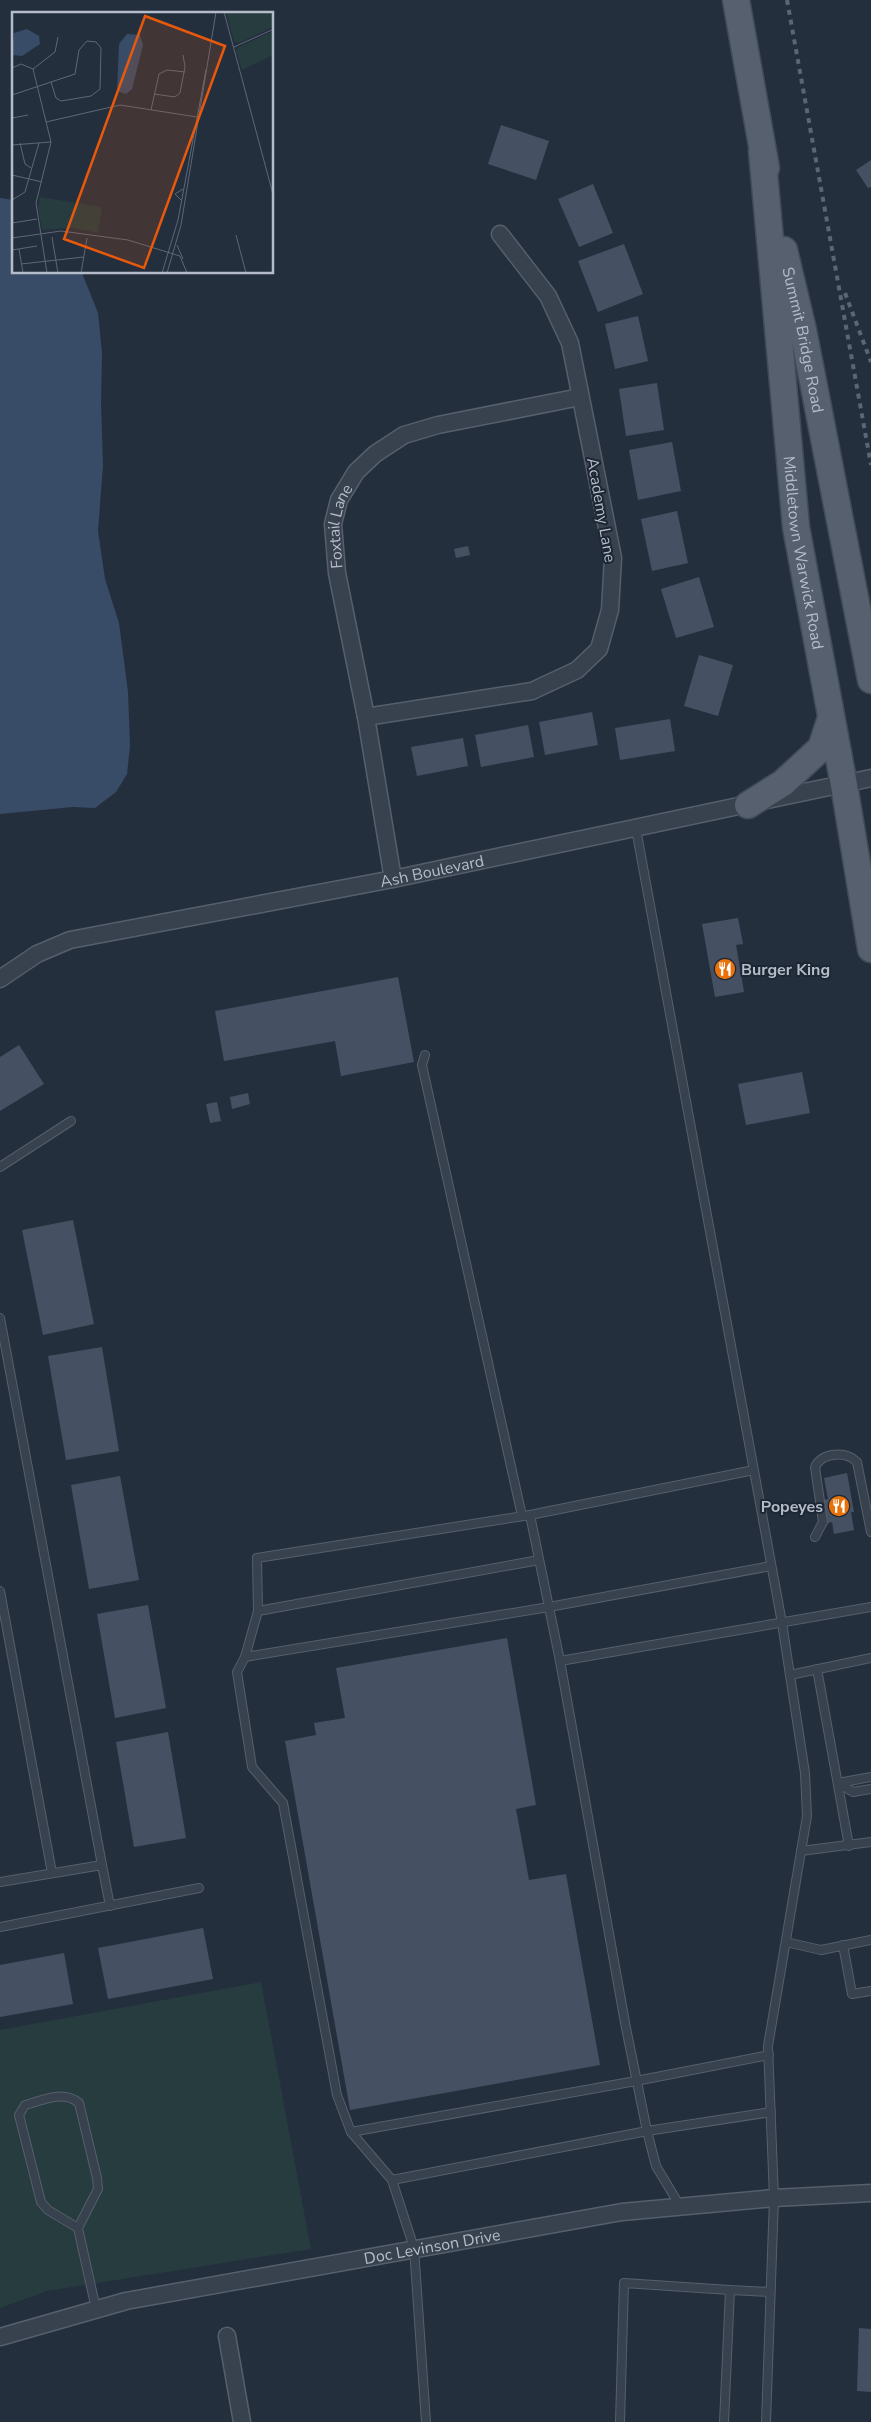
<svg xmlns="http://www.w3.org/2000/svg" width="871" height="2422" viewBox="0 0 871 2422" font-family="'Nunito Sans',sans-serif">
  <rect width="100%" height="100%" fill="#242f3e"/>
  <polygon fill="#263c3f" points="261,1982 311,2249 47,2291 0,2308 0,2030"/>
  <polygon fill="#394c67" points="0,198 14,200 14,272 82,273 98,313 102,353 101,403 103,465 98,531 105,579 119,623 128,692 130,746 127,774 116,792 95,808 73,807 0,814"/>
  <g fill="#455162">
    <polygon points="501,125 549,141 536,180 488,164"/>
    <polygon points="871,160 871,187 868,188 856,170"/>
    <polygon points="593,184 613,233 579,247 558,199"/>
    <polygon points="624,244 643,294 598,312 578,261"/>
    <polygon points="638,316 648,361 615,369 605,324"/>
    <polygon points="657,383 664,430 626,436 619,389"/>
    <polygon points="672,442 681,491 638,500 629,450"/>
    <polygon points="677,511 688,563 652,571 641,519"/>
    <polygon points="468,546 470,555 456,558 454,549"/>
    <polygon points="699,577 714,627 676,638 661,589"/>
    <polygon points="699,655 733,665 718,716 684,706"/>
    <polygon points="592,712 598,745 545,755 539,722"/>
    <polygon points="670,719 675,751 620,760 615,728"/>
    <polygon points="528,725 534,757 481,767 475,735"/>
    <polygon points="463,738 468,766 417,776 411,747"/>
    <polygon points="738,918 743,944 736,945 744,992 715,997 702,924"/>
    <polygon points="398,977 414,1062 341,1076 335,1041 224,1061 215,1011"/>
    <polygon points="19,1045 44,1084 0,1111 0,1057"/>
    <polygon points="802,1072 810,1113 746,1125 738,1084"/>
    <polygon points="248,1093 250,1104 232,1109 230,1097"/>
    <polygon points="217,1102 221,1121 210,1123 206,1104"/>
    <polygon points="73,1220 94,1324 43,1335 22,1230"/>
    <polygon points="102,1347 119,1451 66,1460 48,1356"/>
    <polygon points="847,1473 854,1512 851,1512 854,1530 834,1534 832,1522 828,1523 824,1500 828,1499 824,1478"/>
    <polygon points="120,1476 139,1580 89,1589 71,1485"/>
    <polygon points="148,1605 166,1708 115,1718 97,1614"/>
    <polygon points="507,1638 536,1805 516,1809 529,1880 566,1874 600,2065 350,2110 285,1741 316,1735 314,1723 345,1718 336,1668"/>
    <polygon points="168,1732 186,1838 134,1847 116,1742"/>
    <polygon points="203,1928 213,1979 108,1999 98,1948"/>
    <polygon points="64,1953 73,2004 0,2017 0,1965"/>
    <polygon points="859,2328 871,2329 871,2392 857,2391"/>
  </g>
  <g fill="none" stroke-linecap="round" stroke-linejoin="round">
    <g stroke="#565f6c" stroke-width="10">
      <g id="service">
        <polyline points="636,829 782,1623 805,1773 807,1816 768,2046 774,2198 766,2422"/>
        <polyline points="425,1055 422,1065 522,1516"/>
        <polyline points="0,1167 71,1121"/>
        <polyline points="0,1318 102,1865"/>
        <path d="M815 1537 823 1522 815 1467C822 1452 846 1451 857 1462L871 1532"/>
        <polyline points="0,1591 52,1873"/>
        <polyline points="258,1611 539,1560"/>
        <polyline points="245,1657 258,1611 257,1558 530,1515"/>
        <polyline points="560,1661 530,1515 754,1470"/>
        <polyline points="817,1669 849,1846"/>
        <polyline points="790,1675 871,1658"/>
        <polyline points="838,1783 853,1792 871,1789"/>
        <polyline points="838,1783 871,1777"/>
        <polyline points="801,1851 871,1842"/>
        <polyline points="0,1882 102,1865 110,1906"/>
        <polyline points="0,1927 199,1888"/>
        <polyline points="786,1942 821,1950 871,1940"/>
        <polyline points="843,1945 852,1994 871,1991"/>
        <polyline points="769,2055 636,2081 351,2132 337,2095 283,1803 252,1767 237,1672 245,1657 549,1607 771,1566"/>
        <polyline points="771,2112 647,2131 626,2028 560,1661 871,1607"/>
        <polyline points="351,2132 392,2180 414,2248 426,2422"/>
        <polyline points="392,2180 647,2131 656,2166 680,2206"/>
        <path d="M78 2228 48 2210 41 2202 19 2115 25 2105C43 2100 63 2090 79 2103L97 2178 98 2189 78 2228 96 2309"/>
        <polyline points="730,2290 770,2292"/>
        <polyline points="620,2422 624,2283 730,2290 724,2422"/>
      </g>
    </g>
    <g stroke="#565f6c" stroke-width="19">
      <g id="minor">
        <polyline points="366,717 532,691 577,670 599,649 610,610 613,558 570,343 548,296 500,234"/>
        <path id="s1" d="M393 879 366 717 337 573 333 524 339 500 356 472 375 454 404 435 438 425 580 397"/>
        <path id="s2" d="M0 979 37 954 70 940 393 879 871 778"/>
        <polyline points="227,2336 242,2422"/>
        <path id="s3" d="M0 2337 126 2301 622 2212 774 2198 871 2193"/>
      </g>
    </g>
    <g stroke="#414a57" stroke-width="29">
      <g id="primary">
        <polyline points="736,0 766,168"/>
        <path id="s4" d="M762 151 796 527 844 785 871 949"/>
        <path id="s5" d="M784 250 803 330 871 680"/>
        <polyline points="748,805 783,783 821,748 831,718"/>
      </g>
    </g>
    <use href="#service" stroke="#38414e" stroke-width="8"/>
    <use href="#minor" stroke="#38414e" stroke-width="16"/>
    <use href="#primary" stroke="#56606e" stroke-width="26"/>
    <g stroke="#5a6575" stroke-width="4" stroke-dasharray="5 5" stroke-linecap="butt">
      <polyline points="787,0 871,465"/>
      <polyline points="845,293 871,362"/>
    </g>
  </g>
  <defs>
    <g id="restaurant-disc" transform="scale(1.125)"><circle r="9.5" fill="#e8710a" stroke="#1d2633"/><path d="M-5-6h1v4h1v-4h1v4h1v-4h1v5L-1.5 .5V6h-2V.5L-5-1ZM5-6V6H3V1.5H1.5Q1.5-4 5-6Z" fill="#fff"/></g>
  </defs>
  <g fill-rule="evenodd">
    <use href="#restaurant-disc" x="725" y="969"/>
    <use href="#restaurant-disc" x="839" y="1506"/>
  </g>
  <g text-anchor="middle" stroke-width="4" stroke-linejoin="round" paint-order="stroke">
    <g font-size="16" fill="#b4bcc9" stroke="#1d2633">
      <text dy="6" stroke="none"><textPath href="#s5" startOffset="92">Summit Bridge Road</textPath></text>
      <text transform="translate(602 510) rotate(80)" y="6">Academy Lane</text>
      <text dy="6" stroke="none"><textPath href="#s1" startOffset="359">Foxtail Lane</textPath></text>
      <text dy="6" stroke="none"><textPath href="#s4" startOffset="404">Middletown Warwick Road</textPath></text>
      <text dy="6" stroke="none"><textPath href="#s2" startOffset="449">Ash Boulevard</textPath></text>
      <text dy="6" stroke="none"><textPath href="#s3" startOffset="442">Doc Levinson Drive</textPath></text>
    </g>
    <g font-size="16" font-weight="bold" fill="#b4bcc9" stroke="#1d2633" text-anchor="start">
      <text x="741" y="975">Burger King</text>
      <text x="823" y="1512" text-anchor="end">Popeyes</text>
    </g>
  </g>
  <g transform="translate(12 12)">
    <rect width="261" height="261" fill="#242f3e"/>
    <path d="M214 0H261V15L227 31 222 29ZM261 19V43L230 58 224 39 227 35ZM28 185 90 195 86 221 60 216 30 218 26 196Z" fill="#263c3f"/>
    <path d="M15 17 27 24 28 32 10 44 0 43 2 21ZM115 22 128 23 131 33 120 77 114 82 105 79 107 32Z" fill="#394c67"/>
    <path fill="none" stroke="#5e6776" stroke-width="1" d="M212 0 262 186M75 29 84 30 89 36 88 77 79 84 49 89 44 86 39 70 63 62 67 38ZM222 35 262 17M0 56 9 52 21 57 39 130 24 191 35 261M21 57 43 40 46 25M142 82 163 85 168 81 173 55 171 43M0 83 39 70M139 98 147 62 155 58 173 60M0 106 16 103M34 110 108 93 185 105M8 131 13 152 19 156M0 133 39 130M0 163 30 170M0 188 13 180 27 131M169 188 163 182 171 177M0 211 25 207M224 223 234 261M40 225 46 261M0 226 49 219 116 228 168 244 175 261M165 233 171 247M7 237 11 261M0 238 25 234M9 252 72 245M69 261 75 226M150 261 166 208 194 58M155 261 169 213 204 0"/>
    <path fill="#e8590c" fill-opacity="0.15" stroke="#e8590c" stroke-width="2.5" d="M133 4 213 34 132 256 52 227Z"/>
    <rect width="261" height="261" fill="none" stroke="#b4bcc9" stroke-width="2.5"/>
  </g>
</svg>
